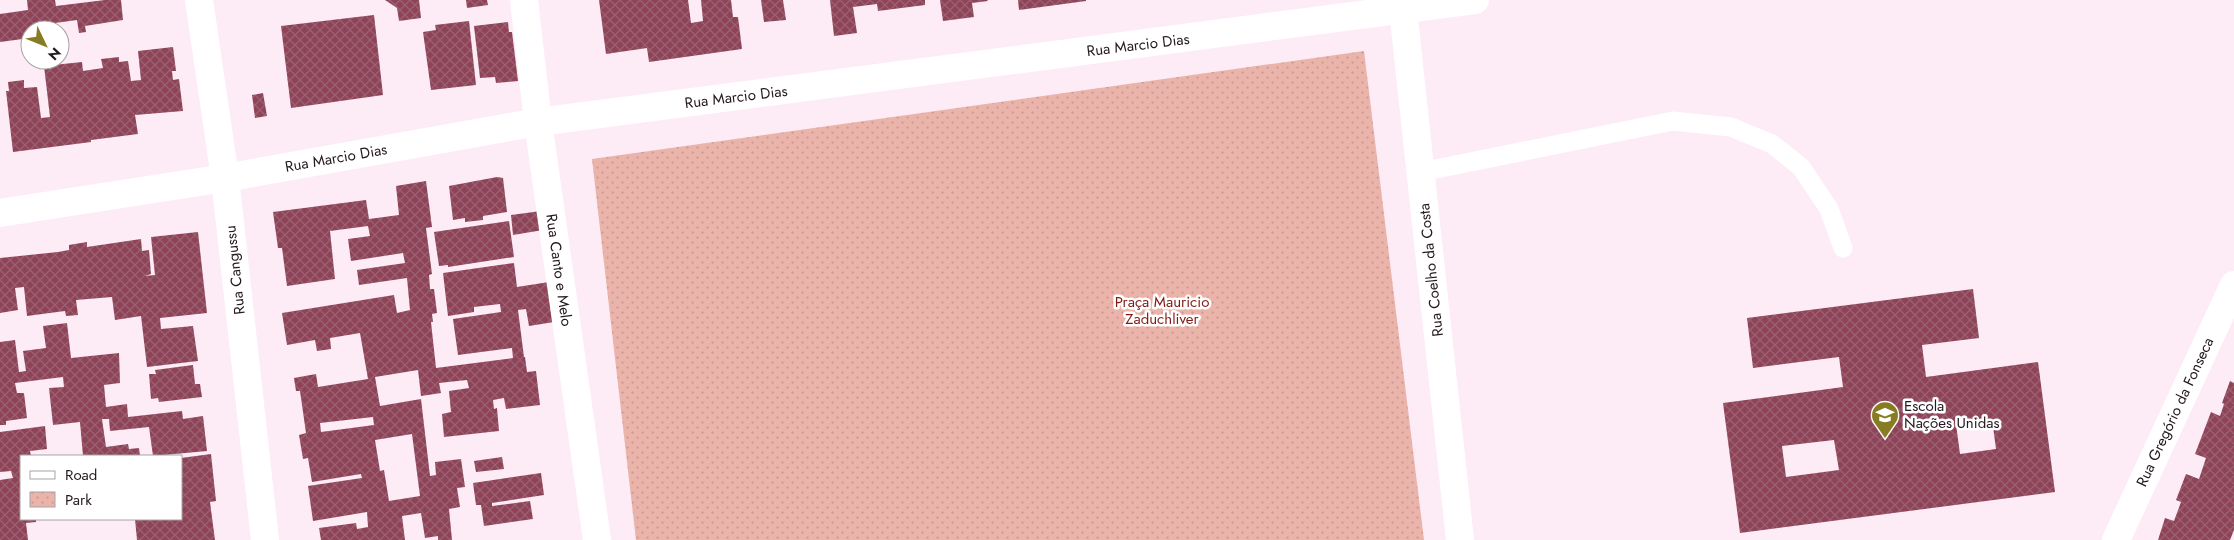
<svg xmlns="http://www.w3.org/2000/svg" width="2234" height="540" viewBox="0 0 2234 540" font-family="Jost,sans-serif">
  <defs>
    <pattern id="park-dots" width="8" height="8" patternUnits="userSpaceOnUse" patternTransform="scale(1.25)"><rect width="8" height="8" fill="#ebb4ab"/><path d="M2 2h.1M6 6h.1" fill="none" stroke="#c99a93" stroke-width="1.8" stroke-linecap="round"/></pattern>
    <pattern id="building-cross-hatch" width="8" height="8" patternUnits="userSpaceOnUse" patternTransform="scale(1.25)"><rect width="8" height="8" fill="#8f4358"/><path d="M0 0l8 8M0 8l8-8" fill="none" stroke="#9a6171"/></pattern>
  </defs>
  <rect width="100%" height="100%" fill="#fdebf6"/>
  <polygon fill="url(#park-dots)" points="1364,51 1424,540 636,540 592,159"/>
  <g fill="url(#building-cross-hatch)" fill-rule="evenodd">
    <polygon points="27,0 55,0 56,6 105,0 121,0 123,20 85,26 86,32 79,33 77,20 55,23 56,30 30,30 30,38 0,42 0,14 28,10"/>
    <polygon points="385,0 419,0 421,18 399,21 397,8"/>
    <polygon points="466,0 487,0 488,5 467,8"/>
    <polygon points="599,0 688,0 691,23 703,21 701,0 731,0 733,17 738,17 742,49 649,62 647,48 606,54"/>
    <polygon points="761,0 783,0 786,20 764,22"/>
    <polygon points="830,0 925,0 925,5 878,11 877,4 853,7 857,33 834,36"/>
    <polygon points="940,0 987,0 988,1 972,3 974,17 943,21"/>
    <polygon points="1018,0 1086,0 1086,1 1019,10"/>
    <polygon points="374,15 383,95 291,108 281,26"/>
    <polygon points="469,21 476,85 431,90 423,32 436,30 435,25"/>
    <polygon points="508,22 509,32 512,32 518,81 496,83 495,77 480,78 474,26"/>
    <polygon points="173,47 176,71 172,71 173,80 179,79 183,111 135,115 138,134 91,140 91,142 13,152 6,91 9,91 8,82 24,80 24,88 37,87 41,118 50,117 44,66 82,62 83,71 103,68 101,59 119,57 119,62 128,61 131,81 141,80 138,51"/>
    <polygon points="263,93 267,116 255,118 252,95"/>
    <polygon points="497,177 503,178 507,212 483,216 483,220 465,222 465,218 453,220 449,186"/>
    <path d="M426 181 432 227 426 228 432 274 429 275 430 289H434L437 313 432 314 433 322H431L436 368 513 358 512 348 458 355 453 319 501 312 500 304 474 307V312L448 316 443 273 514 263 517 287 549 282 554 322 529 326 526 309 518 310 524 357H525L527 372 536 371 540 405 506 409 504 398 493 400 494 409 497 408 499 431 444 437 442 414 451 412 449 391 469 388 467 380 439 383 441 393 421 396 418 370 375 377 380 406 421 399 430 476 436 475 435 462 461 459 465 487 457 488 460 507 449 509 452 540H438V536L425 538 421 513 402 516 405 540H321L319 528 356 523 357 529 368 527 367 512 313 521 308 486 362 478 361 474 312 482 308 458 303 459 299 435 306 433 300 391H296L294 378 316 374 318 387 368 379 360 333 330 338 331 349 317 351 315 340 287 345 282 313 394 295 397 313 410 310 407 278 359 285 357 270 405 263 403 253 351 261 348 239 370 236 368 226 330 231 335 279 287 286 282 248H278L273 212 366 200 369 219 399 215 396 186ZM373 417 374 425 321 432 320 423ZM412 434 420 496 389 501 384 470 380 471 375 440Z"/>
    <polygon points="541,211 543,230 513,235 511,215"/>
    <polygon points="509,221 514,257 448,267 448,265 439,266 434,232"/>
    <polygon points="198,232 207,313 160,318 161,329 193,326 198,361 147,367 141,316 115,320 112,297 76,300 78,315 66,316 65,311 27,316 24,287 15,288 18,310 0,313 0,258 58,252 69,250 69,245 87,242 87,247 141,239 142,251 149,250 151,274 145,276 155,275 151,237"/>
    <path d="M1973 289 1979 338 1922 345 1926 377 2038 362 2055 492 1740 533 1723 403 1843 387 1839 357 1753 368 1747 318ZM1992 419 1996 449 1960 454 1956 424ZM1834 440 1839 470 1786 477 1782 446Z"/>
    <polygon points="67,323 71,358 119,353 120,383 104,385 106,407 127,404 128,417 182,411 183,419 203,416 207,451 153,456 149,427 110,431 109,419 102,419 106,447 128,444 129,449 139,448 140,456 83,456 80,422 53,425 49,388 64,387 63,377 15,383 17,393 24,393 27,418 6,421 6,425 0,425 0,342 15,340 19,372 26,371 23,351 46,348 43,326"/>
    <polygon points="193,365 195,384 200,384 202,397 159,402 158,398 151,399 149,374 156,374 155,370"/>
    <polygon points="2230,381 2234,383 2234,530 2230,540 2158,540 2165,518 2174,521 2181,502 2176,500 2186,474 2199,479 2206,458 2195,454 2211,412 2220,416 2224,404 2222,403"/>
    <polygon points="45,426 47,449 30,451 31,456 21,456 21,519 36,519 36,522 26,523 28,540 0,540 0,480 13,478 11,471 0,472 0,432"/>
    <polygon points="211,454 216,501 210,502 215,540 137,540 135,519 181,519 181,458"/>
    <polygon points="502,457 504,469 476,472 474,461"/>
    <polygon points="541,473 544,495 492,503 492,506 530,501 533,519 484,526 481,505 476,505 473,483"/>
  </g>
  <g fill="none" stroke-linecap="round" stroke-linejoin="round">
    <polyline stroke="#fff" stroke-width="19" points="1421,172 1673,121 1731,127 1772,144 1801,167 1829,209 1843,248"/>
    <g stroke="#fff" stroke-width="28">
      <polyline points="199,0 225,178 265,540"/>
      <polyline points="524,0 538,122 597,540"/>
      <polyline points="0,213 225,178 538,122 1475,0"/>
      <polyline points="2116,540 2234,285"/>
    </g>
    <polyline stroke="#fff" stroke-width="28" points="1402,0 1460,540"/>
  </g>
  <defs>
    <g id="school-pin" transform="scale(1.4375)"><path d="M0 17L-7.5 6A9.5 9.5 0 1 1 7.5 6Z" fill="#877c22" stroke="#fff"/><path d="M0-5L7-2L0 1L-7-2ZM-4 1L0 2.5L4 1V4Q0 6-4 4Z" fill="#fff"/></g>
  </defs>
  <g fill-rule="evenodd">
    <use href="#school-pin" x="1885" y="415"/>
  </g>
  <g text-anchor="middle" stroke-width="5" stroke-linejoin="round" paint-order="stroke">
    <g font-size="15" fill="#23191f" stroke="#fff">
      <text transform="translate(1138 45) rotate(-7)" y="5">Rua Marcio Dias</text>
      <text transform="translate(736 97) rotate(-7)" y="5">Rua Marcio Dias</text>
      <text transform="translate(336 158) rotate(-10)" y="5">Rua Marcio Dias</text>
      <text transform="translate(235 270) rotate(-96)" y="5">Rua Cangussu</text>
      <text transform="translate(559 270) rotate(82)" y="5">Rua Canto e Melo</text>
      <text transform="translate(1431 270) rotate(-96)" y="5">Rua Coelho da Costa</text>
      <text transform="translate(2175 412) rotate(-65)" y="5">Rua Gregório da Fonseca</text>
    </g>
    <g font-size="15" fill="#801c16" stroke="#fff">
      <text x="1162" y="307">Praça Mauricio<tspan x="1162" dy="17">Zaduchliver</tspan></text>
    </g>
    <g font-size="15" fill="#23191f" stroke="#fff" text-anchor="start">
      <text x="1904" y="411">Escola<tspan x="1904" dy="17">Nações Unidas</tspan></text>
    </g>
  </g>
  <rect x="20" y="455" width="162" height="65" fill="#ffffff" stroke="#a7a3a5"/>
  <rect x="30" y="471" width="25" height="8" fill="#ffffff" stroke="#a7a3a5"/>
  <text x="65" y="480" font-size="15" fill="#23191f">Road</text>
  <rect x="30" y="492" width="25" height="15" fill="url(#park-dots)" stroke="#a7a3a5"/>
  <text x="65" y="505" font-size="15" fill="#23191f">Park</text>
  <g transform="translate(45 45) rotate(133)"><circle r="24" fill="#ffffff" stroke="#a7a3a5"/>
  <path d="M0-4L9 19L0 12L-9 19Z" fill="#877c22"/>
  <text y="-8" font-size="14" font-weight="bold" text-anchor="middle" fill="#23191f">N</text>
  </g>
</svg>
